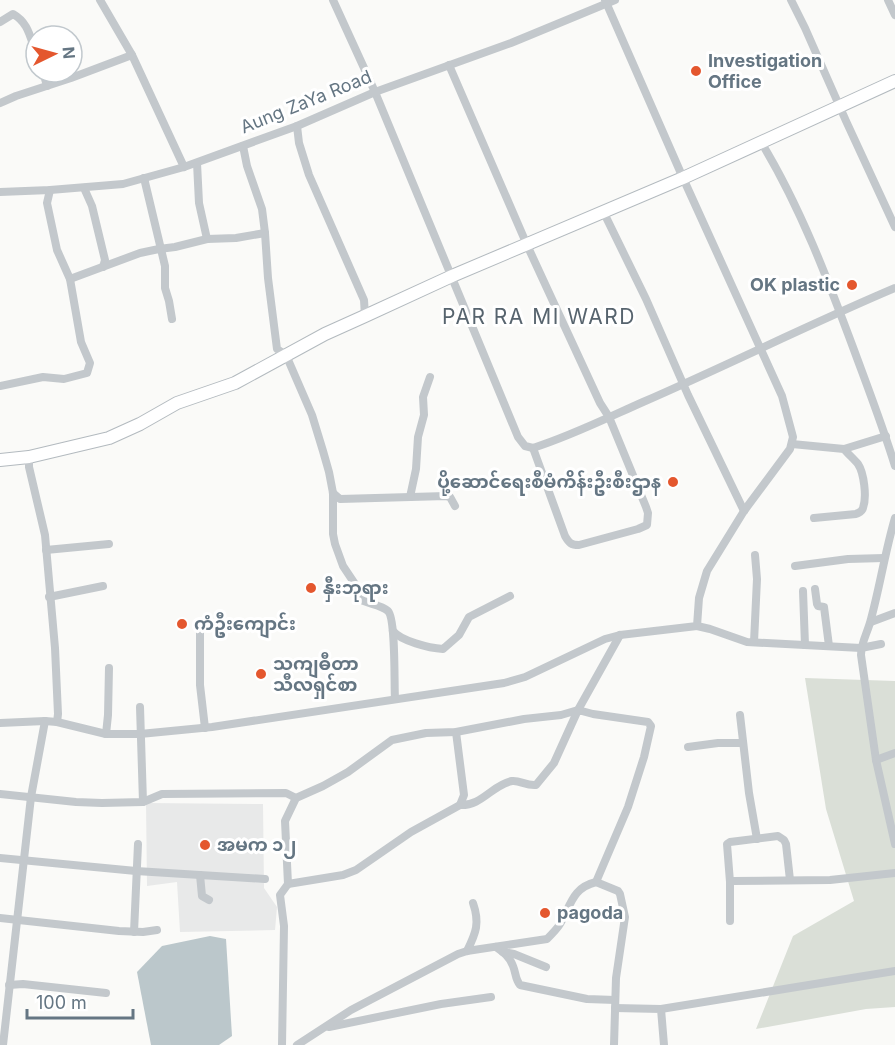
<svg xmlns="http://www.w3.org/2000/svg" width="895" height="1045" viewBox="0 0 895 1045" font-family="Inter,'Noto Sans Myanmar',sans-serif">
  <rect width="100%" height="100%" fill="#fafaf8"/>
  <polygon fill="#e8e9e9" points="146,803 263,804 264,888 277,907 275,930 180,932 177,882 147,886"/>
  <polygon fill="#dadfd7" points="805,678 895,681 895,1007 866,1009 756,1029 793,936 854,901 826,809"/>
  <polygon fill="#bbc7cb" points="210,936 226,939 232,1036 219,1045 151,1045 137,972 162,946"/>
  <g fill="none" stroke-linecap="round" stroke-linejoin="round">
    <g stroke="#b3babf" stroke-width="14">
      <polyline id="secondary" points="0,460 29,457 109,438 140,424 177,403 235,383 325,334 365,316 452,276 683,178 895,81"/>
    </g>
    <g stroke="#c3c8cc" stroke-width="8">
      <polyline points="100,0 132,55 184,167"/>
      <path d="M333 0 375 92 518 437 525 446 533 448C571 436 607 418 643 402 728 365 810 324 895 288"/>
      <polyline points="791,0 805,28 846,121 895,227"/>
      <polyline points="888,0 895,15"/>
      <path d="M0 22 13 14C29 23 30 38 36 53"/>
      <path d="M449 65 527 245 600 403 609 417 646 507 648 513 647 525 638 529 579 545C571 545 569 543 565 536L533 448"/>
      <polyline points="43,72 47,86"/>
      <polyline points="0,103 16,96 71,78 132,55"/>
      <polyline points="297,126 299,143 309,175 364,300 365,316"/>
      <path d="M761 142C800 206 828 280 854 350 868 388 883 427 895 466"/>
      <path d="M243 146 247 166 262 209 265 233 268 278 277 349 286 355 312 415 323 451 329 472 333 493V534L335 544 343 566 355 584 358 598C366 604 380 604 388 611 396 619 394 685 395 699"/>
      <polyline points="197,163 199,203 207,239"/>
      <polyline points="144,178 165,266 165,288 169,301 172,319"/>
      <polyline points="84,188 92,206 105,260 103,267"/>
      <polyline points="0,192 50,190 123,184 184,167 297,126 375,92 511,43 615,0"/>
      <polyline points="604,213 646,299 688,395 744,511"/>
      <polyline points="70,279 140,253 159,249 175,247 207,239 236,238 265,233"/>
      <polyline points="0,386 43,377 64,379 87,373 90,363 81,342 70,279 57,250 47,203 50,190"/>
      <path d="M792 444 844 449C848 454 854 459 858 464 864 473 867 497 863 508 862 512 860 512 856 514L814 518"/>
      <polyline points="844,449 886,436"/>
      <polyline points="29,457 29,467 45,535 55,648 58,714 57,722"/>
      <polyline points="333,493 340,499 446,496 450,497 455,506"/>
      <polyline points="410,497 416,469 418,437 424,415 423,397 430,377"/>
      <path d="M895 518C885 552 880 586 871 619 868 632 861 642 861 655L876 760 895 844"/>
      <polyline points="46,550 109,544"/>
      <polyline points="795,566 848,559 884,558"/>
      <polyline points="815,589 817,604 818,606 824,607 829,646"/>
      <polyline points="803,591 805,645"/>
      <polyline points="49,597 103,586"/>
      <polyline points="871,622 895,613"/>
      <polyline points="697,626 710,629 747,642 861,648 881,644"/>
      <polyline points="200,630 200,685 205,728"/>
      <path d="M393 631C401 641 429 648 443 649L459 635 469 617 510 596"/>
      <polyline points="754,642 757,579 755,555"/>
      <polyline points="140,707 143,802"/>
      <polyline points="740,715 749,793 757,839"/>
      <polyline points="0,723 45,721 57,722 106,734 140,734 212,727 504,683 525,677 605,639 620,635 697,626 699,598 707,571 744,511 790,449 793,437 782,396 683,178 605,0"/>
      <polyline points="106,734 108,715 109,668"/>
      <polyline points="688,747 718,743 743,743"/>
      <polyline points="876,760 895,753"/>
      <polyline points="0,794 76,802 102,803 143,802 162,794 286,793 296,798"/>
      <polyline points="0,858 136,871 265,879"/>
      <polyline points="200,875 202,896 209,900"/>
      <polyline points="596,882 618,891 620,894 625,917 616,978 614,1045"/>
      <polyline points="730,882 727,844 730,842 778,836 784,840 786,844 790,880"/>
      <polyline points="288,884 343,875 356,870 411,832 460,805 464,795 456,732"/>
      <polyline points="0,918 119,931 143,932 157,930"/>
      <polyline points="730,921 730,882 733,881 830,880 895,873"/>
      <polyline points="134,932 138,844"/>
      <path d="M496 947C503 952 510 957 513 966 516 973 515 979 520 985L587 999 615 1000"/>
      <path d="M467 951C476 933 480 923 473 903"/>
      <polyline points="503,952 514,954 546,967"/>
      <polyline points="9,985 23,984 106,993"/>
      <polyline points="615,1008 661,1009 664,1045"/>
      <polyline points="661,1009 895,971"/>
      <polyline points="329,1027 441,1004 491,997"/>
      <polyline points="3,1045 31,797 45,721"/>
      <polyline points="282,1045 284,926 280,895 288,884 285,821 296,798 323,786 348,772 392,740 426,733 456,732 524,719 561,715 578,710 620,635"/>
      <path d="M297 1045 351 1010 458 954 467 951 547 939C552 934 557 929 560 924 571 905 572 888 596 882L628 807 644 757 651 726 648 722 593 714 578 710 554 763 536 785C526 786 520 780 512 781 492 785 482 806 460 805"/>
    </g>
    <use href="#secondary" stroke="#fff" stroke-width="12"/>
  </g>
  <g fill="#e4572e" stroke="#fff" stroke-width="2">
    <circle cx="696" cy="71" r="6"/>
    <circle cx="852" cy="285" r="6"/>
    <circle cx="673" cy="482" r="6"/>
    <circle cx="311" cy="588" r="6"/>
    <circle cx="182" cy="624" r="6"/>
    <circle cx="261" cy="674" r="6"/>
    <circle cx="205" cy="845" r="6"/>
    <circle cx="545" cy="913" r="6"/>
  </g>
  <g text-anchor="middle" stroke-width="6" stroke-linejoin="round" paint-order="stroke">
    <g font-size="18" font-weight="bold" fill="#657683" stroke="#fff" text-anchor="start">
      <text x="708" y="67">Investigation<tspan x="708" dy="21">Office</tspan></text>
      <text x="840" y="291" text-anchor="end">OK plastic</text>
      <text x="661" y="488" text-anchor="end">ပို့ဆောင်ရေးစီမံကိန်းဦးစီးဌာန</text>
      <text x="323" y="594">နှီးဘုရား</text>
      <text x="194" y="630">ကံဦးကျောင်း</text>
      <text x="273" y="670">သကျဓီတာ<tspan x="273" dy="21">သီလရှင်စာ</tspan></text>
      <text x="217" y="851">အမက ၁၂</text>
      <text x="557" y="919">pagoda</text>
    </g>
    <g font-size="18" fill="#657683" stroke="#fff">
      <text transform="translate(306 102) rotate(-22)" y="6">Aung ZaYa Road</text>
    </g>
    <g font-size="21" letter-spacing="1.5" fill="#57646e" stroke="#fff">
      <text x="539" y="324">PAR RA MI WARD</text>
    </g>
  </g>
  <g transform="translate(54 54) rotate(85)"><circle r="28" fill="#ffffff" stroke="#c1c8cd" stroke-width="1.5"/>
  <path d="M0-4.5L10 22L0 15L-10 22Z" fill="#e4572e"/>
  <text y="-9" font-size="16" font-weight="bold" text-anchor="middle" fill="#657683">N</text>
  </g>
  <path d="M27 1009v9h106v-9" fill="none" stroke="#657683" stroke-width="3"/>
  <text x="36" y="1009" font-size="18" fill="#657683" stroke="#ffffff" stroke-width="4.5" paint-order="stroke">100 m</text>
</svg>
